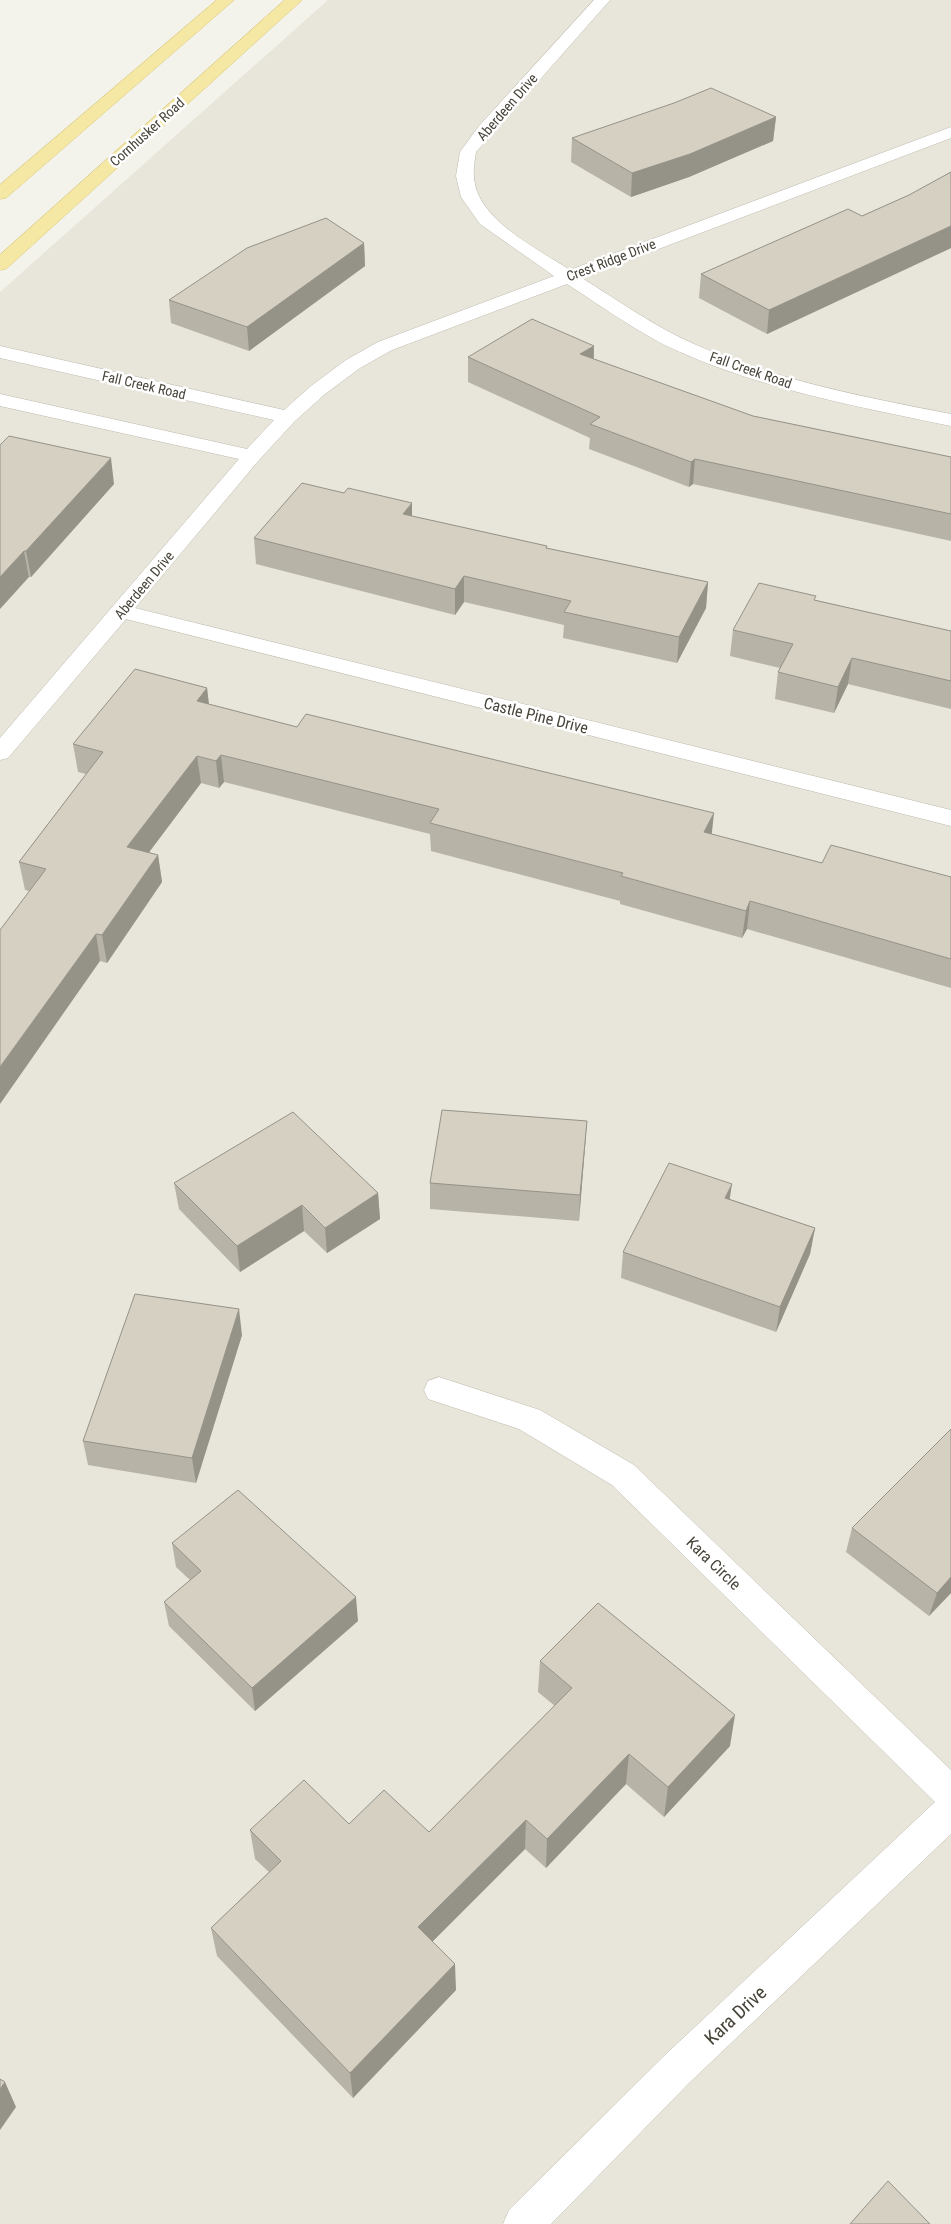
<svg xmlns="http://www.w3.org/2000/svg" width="951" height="2224" viewBox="0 0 951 2224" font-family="'Roboto Condensed',sans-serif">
  <rect width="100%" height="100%" fill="#f4f3eb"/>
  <polygon fill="#e8e5da" points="328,0 951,0 951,2224 0,2224 0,292"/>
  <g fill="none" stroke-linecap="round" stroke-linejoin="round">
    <g stroke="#bfbbaf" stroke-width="1">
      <g id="street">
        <path d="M594 0H610L476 152C475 160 473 168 474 176 475 219 538 249 570 270L951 127V138L582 278C617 300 657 328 694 344 775 380 864 397 951 414V426C860 407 766 390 680 352 643 336 601 306 567 284L392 350 360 368 325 394 295 421 259 460 135 608 951 810V826L126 619 8 758 0 760V738L239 459 0 406V394L247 449 274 420 0 358V346L284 410 311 386 346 360 378 342 554 276 480 224 461 197 456 176 460 152 479 126Z"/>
        <polygon points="439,1377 540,1410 634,1465 951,1770 951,1834 689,2083 551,2224 503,2224 509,2210 663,2057 935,1802 612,1485 519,1429 428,1399 424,1390 428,1381"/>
      </g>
    </g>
    <g stroke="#d9c774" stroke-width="1">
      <g id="primary">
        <polygon points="217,0 234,0 6,198 0,199 0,185"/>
        <polygon points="285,0 302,0 6,269 0,270 0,255"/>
      </g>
    </g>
    <use href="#street" fill="#fff" fill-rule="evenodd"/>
    <use href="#primary" fill="#f5e8a4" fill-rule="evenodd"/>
  </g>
  <g fill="#b7b3a7">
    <polygon points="776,117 773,141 689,177 631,197 571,162 572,138"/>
    <polygon points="951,172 951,248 767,334 699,298 701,274 862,216 909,195"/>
    <polygon points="364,243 365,266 249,351 171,323 169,300"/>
    <polygon points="594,346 594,359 753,416 951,457 951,541 693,484 689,487 589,449 590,438 468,382 468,357"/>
    <polygon points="0,445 114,484 31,577 29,577"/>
    <polygon points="412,516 547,546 547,548 708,582 706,608 677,663 563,638 564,625 464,602 455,615 256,564 254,538"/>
    <polygon points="815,600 951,631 951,709 848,684 834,713 775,699 778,672 780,668 730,656 733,630"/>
    <polygon points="207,688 209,704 711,834 822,863 951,877 951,988 747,929 742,938 620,904 620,901 431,851 430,834 224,782 219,788 201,783 149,852 158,855 162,882 107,963 100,961 29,891 25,890 19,862 86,774 78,772 73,744"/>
    <polygon points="587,1121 579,1221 430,1209 430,1183"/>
    <polygon points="174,1183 378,1193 380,1219 327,1253 304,1231 240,1272 179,1209"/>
    <polygon points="730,1199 815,1228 810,1254 776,1332 621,1278 623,1252"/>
    <polygon points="242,1335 196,1483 88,1465 83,1441"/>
    <polygon points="951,1429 951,1593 929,1616 846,1552 852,1528"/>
    <polygon points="172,1543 358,1621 255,1711 169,1626 164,1602 190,1580 176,1567"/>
    <polygon points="540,1661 730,1746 664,1817 626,1784 546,1868 525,1849 432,1942 456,1990 353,2098 217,1956 211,1928 269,1872 255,1859 250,1830 349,1824 429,1832 555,1706 538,1692"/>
  </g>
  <g fill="#959288">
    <polygon points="776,117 773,141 689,177 631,197 632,173"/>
    <polygon points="951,226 951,248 767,334 769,310"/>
    <polygon points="364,243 365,266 249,351 247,327"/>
    <polygon points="594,346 593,371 580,354"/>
    <polygon points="111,458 114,484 31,577 26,551"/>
    <polygon points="695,459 693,484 689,487 691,462"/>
    <polygon points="412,503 412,529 403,514"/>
    <polygon points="24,551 29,577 0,609 0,577"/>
    <polygon points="464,576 464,602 455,615 455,589"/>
    <polygon points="708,582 706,608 677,663 679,637"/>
    <polygon points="852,658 848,684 834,713 838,687"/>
    <polygon points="207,688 210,715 197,701"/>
    <polygon points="221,755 224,782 219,788 216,761"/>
    <polygon points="197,756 201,783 132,875 127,847"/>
    <polygon points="714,813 711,841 704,832"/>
    <polygon points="158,855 162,882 107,963 102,935"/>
    <polygon points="750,901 747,929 742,938 746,911"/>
    <polygon points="96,934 100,961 0,1104 0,1067"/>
    <polygon points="587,1121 585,1147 579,1221 580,1195"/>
    <polygon points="732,1184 728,1210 725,1198"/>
    <polygon points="378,1193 380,1219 327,1253 325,1228"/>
    <polygon points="302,1205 304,1231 240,1272 237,1246"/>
    <polygon points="815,1228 810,1254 776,1332 780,1307"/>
    <polygon points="239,1309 242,1335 196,1483 192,1458"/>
    <polygon points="951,1577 951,1593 929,1616 937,1593"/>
    <polygon points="356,1597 358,1621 255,1711 252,1688"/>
    <polygon points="735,1715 730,1746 664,1817 668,1787"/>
    <polygon points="629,1754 626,1784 546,1868 547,1839"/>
    <polygon points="526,1820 525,1849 419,1955 418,1927"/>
    <polygon points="455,1964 456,1990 353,2098 350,2073"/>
    <polygon points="5,2082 16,2107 0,2130 0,2089"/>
  </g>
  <g fill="#d5d0c2" stroke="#959288">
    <polygon points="711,88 776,117 690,154 632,173 572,138 674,103"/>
    <polygon points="951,172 951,226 769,310 701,274 848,209 862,216 909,195"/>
    <polygon points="326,218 364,243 247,327 169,300 247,248"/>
    <polygon points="532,319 594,346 580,354 753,416 951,457 951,514 695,459 691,462 590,424 600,417 468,357"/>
    <polygon points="9,436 111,458 26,551 24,551 0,577 0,445"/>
    <polygon points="302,483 344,493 348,488 412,503 403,514 547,546 546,548 708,582 679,637 564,612 571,601 464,576 455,589 254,538"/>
    <polygon points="759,583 816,596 814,600 951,631 951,681 852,658 838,687 778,672 793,644 733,630"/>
    <polygon points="135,669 207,688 197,701 297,727 306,714 714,813 704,832 822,863 831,845 951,877 951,959 750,901 746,911 621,876 623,873 430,823 439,809 221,755 216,761 197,756 127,847 158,855 102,935 96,934 0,1067 0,930 46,869 19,862 103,752 73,744"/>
    <polygon points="442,1110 587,1121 580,1195 430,1183"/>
    <polygon points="293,1112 378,1193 325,1228 302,1205 237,1246 174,1183"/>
    <polygon points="669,1163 732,1184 725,1198 815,1228 780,1307 623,1252"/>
    <polygon points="135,1294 239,1309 192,1458 83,1441"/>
    <polygon points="951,1429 951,1577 937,1593 852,1528"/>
    <polygon points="238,1490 356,1597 252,1688 164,1602 201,1571 172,1543"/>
    <polygon points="598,1603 735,1715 668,1787 629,1754 547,1839 526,1820 418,1927 455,1964 350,2073 211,1928 281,1861 250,1830 304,1780 349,1824 384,1790 429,1832 572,1688 540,1661"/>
    <polygon points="0,2079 5,2082 0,2089"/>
    <polygon points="888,2181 930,2224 850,2224"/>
  </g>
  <g text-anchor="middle" stroke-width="5" stroke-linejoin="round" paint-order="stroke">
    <g font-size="14" fill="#48443a" stroke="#fff">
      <text transform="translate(507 107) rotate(-49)" y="5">Aberdeen Drive</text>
      <text transform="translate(147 132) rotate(-42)" y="5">Cornhusker Road</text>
      <text transform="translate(611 260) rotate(-21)" y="5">Crest Ridge Drive</text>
      <text transform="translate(751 370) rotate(19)" y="5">Fall Creek Road</text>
      <text transform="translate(144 385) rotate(13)" y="5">Fall Creek Road</text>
      <text transform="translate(144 585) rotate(-50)" y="5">Aberdeen Drive</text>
    </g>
    <g font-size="16" fill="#48443a" stroke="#fff">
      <text transform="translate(536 715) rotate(14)" y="6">Castle Pine Drive</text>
      <text transform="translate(714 1563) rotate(44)" y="6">Kara Circle</text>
    </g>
    <g font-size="19" fill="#48443a" stroke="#fff">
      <text transform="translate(735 2015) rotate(-43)" y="7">Kara Drive</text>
    </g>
  </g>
</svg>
